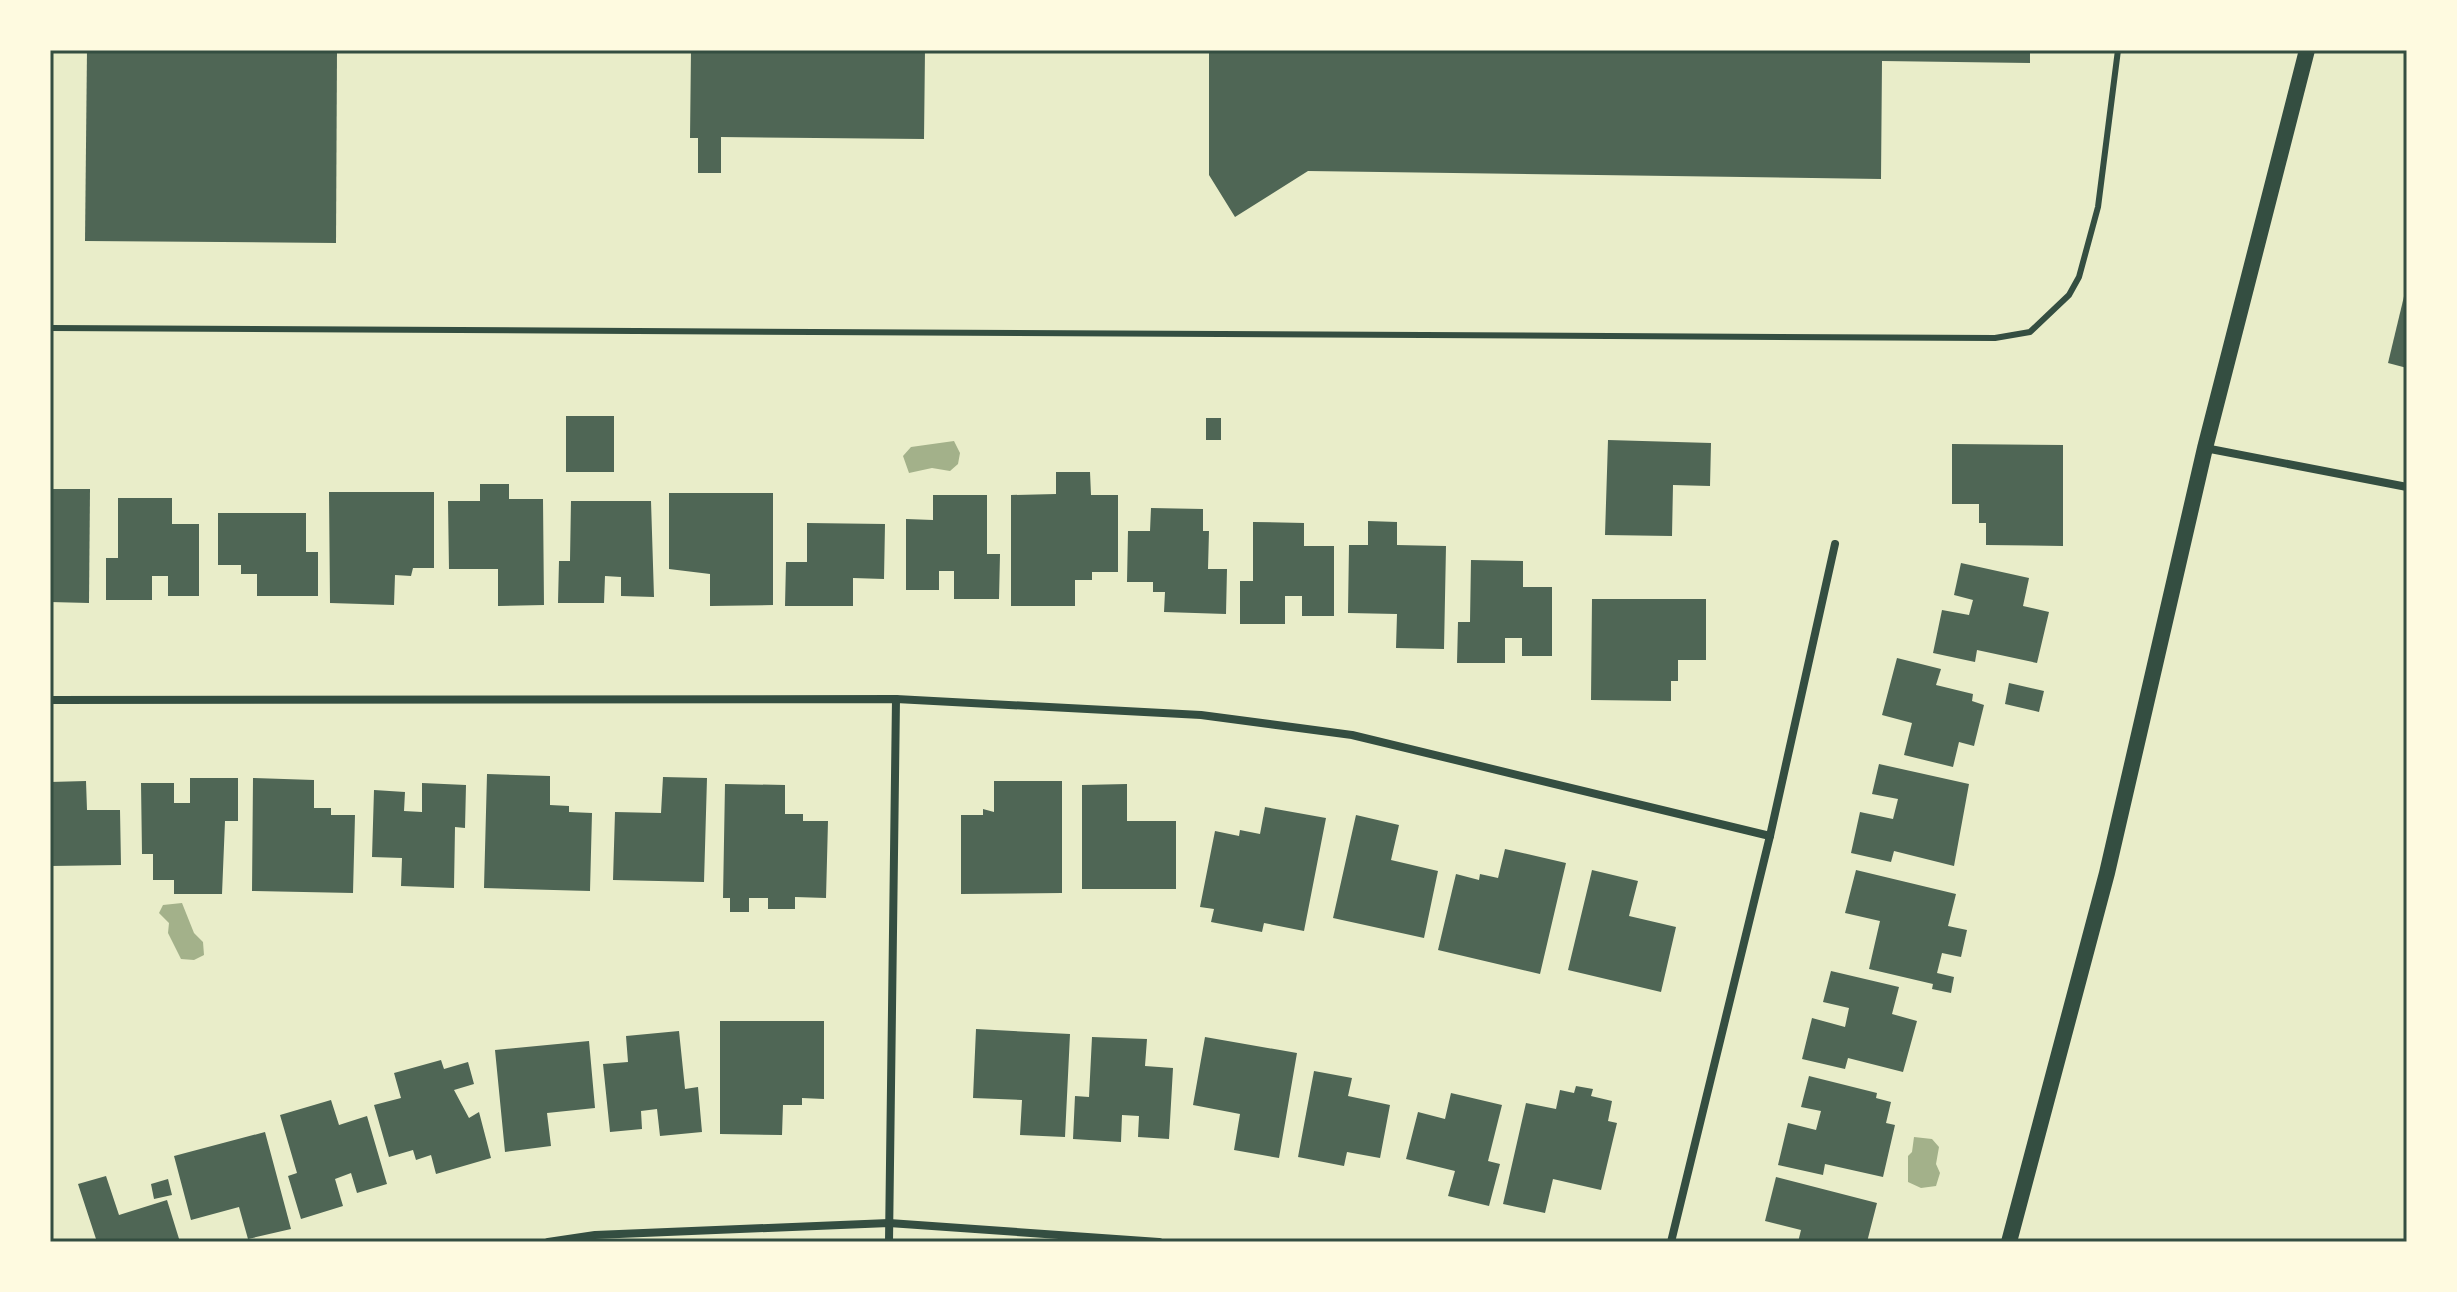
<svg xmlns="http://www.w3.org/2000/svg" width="2457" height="1292" viewBox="0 0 2457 1292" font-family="'Nunito Sans',sans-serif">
  <rect width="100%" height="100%" fill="#e9edc9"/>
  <g fill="#a3b18a">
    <polygon points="954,441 960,453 958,464 950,471 932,468 909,473 903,456 911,447"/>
    <polygon points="182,903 194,933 203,942 204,955 194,960 181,959 168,933 169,923 159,913 163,905"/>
    <polygon points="1914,1137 1932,1139 1939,1147 1936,1164 1940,1173 1936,1186 1921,1188 1908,1182 1908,1156 1912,1152"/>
  </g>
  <g fill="#4f6655">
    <polygon points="87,50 337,50 336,243 85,241"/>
    <polygon points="691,50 925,50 924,139 721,137 721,173 698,173 698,138 690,138"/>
    <polygon points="1209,50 2030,50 2030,63 1882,61 1881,179 1308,171 1235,217 1209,175"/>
    <polygon points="2406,288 2407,288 2407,368 2388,363"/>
    <rect x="566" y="416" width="48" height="56"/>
    <rect x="1206" y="418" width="15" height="22"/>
    <polygon points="1608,440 1711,443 1710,486 1673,485 1672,536 1605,535"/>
    <polygon points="1952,444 2063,445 2063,546 1986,545 1986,523 1979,523 1979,504 1952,504"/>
    <polygon points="1056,472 1090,472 1091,495 1118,495 1118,572 1092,572 1092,580 1075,580 1075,606 1011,606 1011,495 1056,494"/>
    <polygon points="480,484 509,484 509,499 543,499 544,605 498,606 498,569 449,569 448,501 480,501"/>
    <polygon points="50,489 90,489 89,603 50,602"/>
    <polygon points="329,492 434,492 434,568 413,568 411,576 395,575 394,605 330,603"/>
    <polygon points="669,493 773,493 773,605 710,606 710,574 669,569"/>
    <polygon points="933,495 987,495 987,554 1000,554 999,599 954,599 954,571 939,571 939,590 906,590 906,519 933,520"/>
    <polygon points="118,498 172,498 172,524 199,524 199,596 168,596 168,576 152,576 152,600 106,600 106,558 118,558"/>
    <polygon points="571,501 651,501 654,597 621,596 621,577 605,576 604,603 558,603 559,561 570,561"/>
    <polygon points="1151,508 1203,509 1203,531 1209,531 1208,569 1227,569 1226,614 1164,612 1165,592 1153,592 1153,582 1127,582 1128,531 1150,531"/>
    <polygon points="218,513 306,513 306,552 318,552 318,596 257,596 257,574 241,574 241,565 218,565"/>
    <polygon points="1368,521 1397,522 1397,545 1446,546 1444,649 1396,648 1397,614 1348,613 1349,545 1368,545"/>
    <polygon points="1253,522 1304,523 1304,546 1334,546 1334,616 1302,616 1302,596 1285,596 1285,624 1240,624 1240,581 1253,581"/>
    <polygon points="807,523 885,524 884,579 853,578 853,606 785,606 786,562 807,562"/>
    <polygon points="1471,560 1523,561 1523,587 1552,587 1552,656 1522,656 1522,638 1505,638 1505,663 1457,663 1458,622 1470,622"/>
    <polygon points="1961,563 2029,578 2023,606 2049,612 2037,663 1977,650 1975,662 1933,653 1942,610 1969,615 1973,600 1954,595"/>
    <polygon points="1592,599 1706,599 1706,660 1678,660 1678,681 1671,681 1671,701 1591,700"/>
    <polygon points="1897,658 1941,669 1936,685 1973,694 1972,701 1984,705 1974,746 1959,742 1953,767 1904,755 1912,723 1882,715"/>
    <polygon points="2009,683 2044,691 2039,712 2005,704"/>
    <polygon points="1879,764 1969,784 1954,866 1894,851 1891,862 1851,853 1860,812 1893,819 1898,799 1872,794"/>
    <polygon points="487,774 550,776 550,805 569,806 569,812 592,813 590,891 484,888"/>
    <polygon points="663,777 707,778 704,882 613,880 615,812 661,813"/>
    <polygon points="190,778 238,778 238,821 225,821 222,894 174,894 174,880 153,880 153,854 142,854 141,783 174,783 174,803 190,803"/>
    <polygon points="253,778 314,780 314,808 331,808 331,815 355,815 353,893 252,891"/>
    <polygon points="86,781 87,810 120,810 121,865 50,866 50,782"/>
    <polygon points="994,781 1062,781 1062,893 961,894 961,815 983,815 983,809 994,812"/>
    <polygon points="422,783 466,785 465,828 455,827 454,888 401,886 402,858 372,857 374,790 405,792 404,811 422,812"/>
    <polygon points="725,784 785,785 785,814 803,814 803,821 828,821 826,898 795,897 795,909 768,909 768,898 749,898 749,912 730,912 730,898 723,898"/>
    <polygon points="1127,784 1127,821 1176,821 1176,889 1082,889 1082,785"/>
    <polygon points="1265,807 1326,818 1304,931 1264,923 1262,932 1211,922 1214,909 1200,907 1215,831 1239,836 1240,830 1260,834"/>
    <polygon points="1356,815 1399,825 1391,860 1438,871 1424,938 1333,918"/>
    <polygon points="1505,849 1566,863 1540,974 1438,950 1456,874 1479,880 1480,874 1498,878"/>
    <polygon points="1592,870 1638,881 1629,916 1676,927 1661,992 1568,970"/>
    <polygon points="1856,870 1956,894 1948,926 1967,930 1961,957 1942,953 1937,973 1954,977 1951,993 1932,989 1933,984 1869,969 1880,921 1845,913"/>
    <polygon points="1831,971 1899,987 1892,1014 1917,1021 1903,1072 1848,1058 1845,1069 1802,1059 1812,1018 1845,1027 1849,1008 1823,1002"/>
    <polygon points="720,1021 824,1021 824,1099 802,1098 802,1105 783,1105 782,1135 720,1134"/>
    <polygon points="976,1029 1070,1034 1065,1137 1020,1135 1022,1100 973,1098"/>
    <polygon points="679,1031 685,1089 698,1087 702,1132 660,1136 657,1109 641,1111 642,1129 610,1132 603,1064 628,1062 626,1036"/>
    <polygon points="1092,1037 1147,1039 1145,1066 1173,1068 1169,1139 1138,1137 1139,1116 1122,1115 1121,1142 1073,1139 1075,1096 1089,1097"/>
    <polygon points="1205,1037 1297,1053 1279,1158 1234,1150 1240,1114 1193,1105"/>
    <polygon points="589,1041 595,1108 547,1113 551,1146 505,1152 495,1050"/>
    <polygon points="441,1060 444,1069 468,1062 474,1084 454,1090 469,1118 479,1112 491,1158 436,1174 431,1155 416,1160 413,1150 389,1157 374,1105 401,1098 394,1073"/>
    <polygon points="1314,1071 1352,1078 1348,1096 1390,1105 1380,1158 1347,1152 1344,1166 1298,1157"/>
    <polygon points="1809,1076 1877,1093 1876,1098 1891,1102 1886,1123 1895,1125 1883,1177 1825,1164 1823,1175 1778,1165 1788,1123 1816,1130 1821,1111 1801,1107"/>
    <polygon points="1576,1086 1593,1089 1591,1096 1612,1101 1608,1121 1617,1123 1601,1190 1553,1179 1545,1213 1503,1204 1526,1103 1556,1109 1560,1090 1574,1093"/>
    <polygon points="1451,1093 1502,1105 1488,1161 1500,1164 1489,1206 1448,1196 1455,1171 1406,1159 1418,1112 1445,1119"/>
    <polygon points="331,1100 339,1125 367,1116 387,1184 357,1193 351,1173 335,1179 343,1206 301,1219 288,1176 297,1173 280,1115"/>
    <polygon points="265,1132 291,1229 248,1239 239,1207 191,1220 174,1156"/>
    <polygon points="106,1176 119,1215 167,1200 180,1242 97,1242 78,1184"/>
    <polygon points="1776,1177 1877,1203 1867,1242 1798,1242 1801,1230 1765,1221"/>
    <polygon points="168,1179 172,1195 154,1199 151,1184"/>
  </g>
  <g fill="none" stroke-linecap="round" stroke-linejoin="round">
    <polyline stroke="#344e41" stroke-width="6" points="50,328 1995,338 2030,332 2069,295 2079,277 2098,207 2118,50"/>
    <g stroke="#344e41" stroke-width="8">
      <polyline points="2205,448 2407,487"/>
      <polyline points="50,700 896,699 1201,715 1352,735 1770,836"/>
      <polyline points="548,1242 595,1235 889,1223 1159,1242"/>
      <polyline points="889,1242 896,699"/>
      <polyline points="1671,1242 1770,836 1835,544"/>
    </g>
    <polyline stroke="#344e41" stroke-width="16" points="2009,1242 2107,873 2205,448 2307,50"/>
  </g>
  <rect width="2457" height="1292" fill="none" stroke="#fefae0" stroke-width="104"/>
  <rect x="52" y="52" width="2353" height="1188" fill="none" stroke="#344e41" stroke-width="3"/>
</svg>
